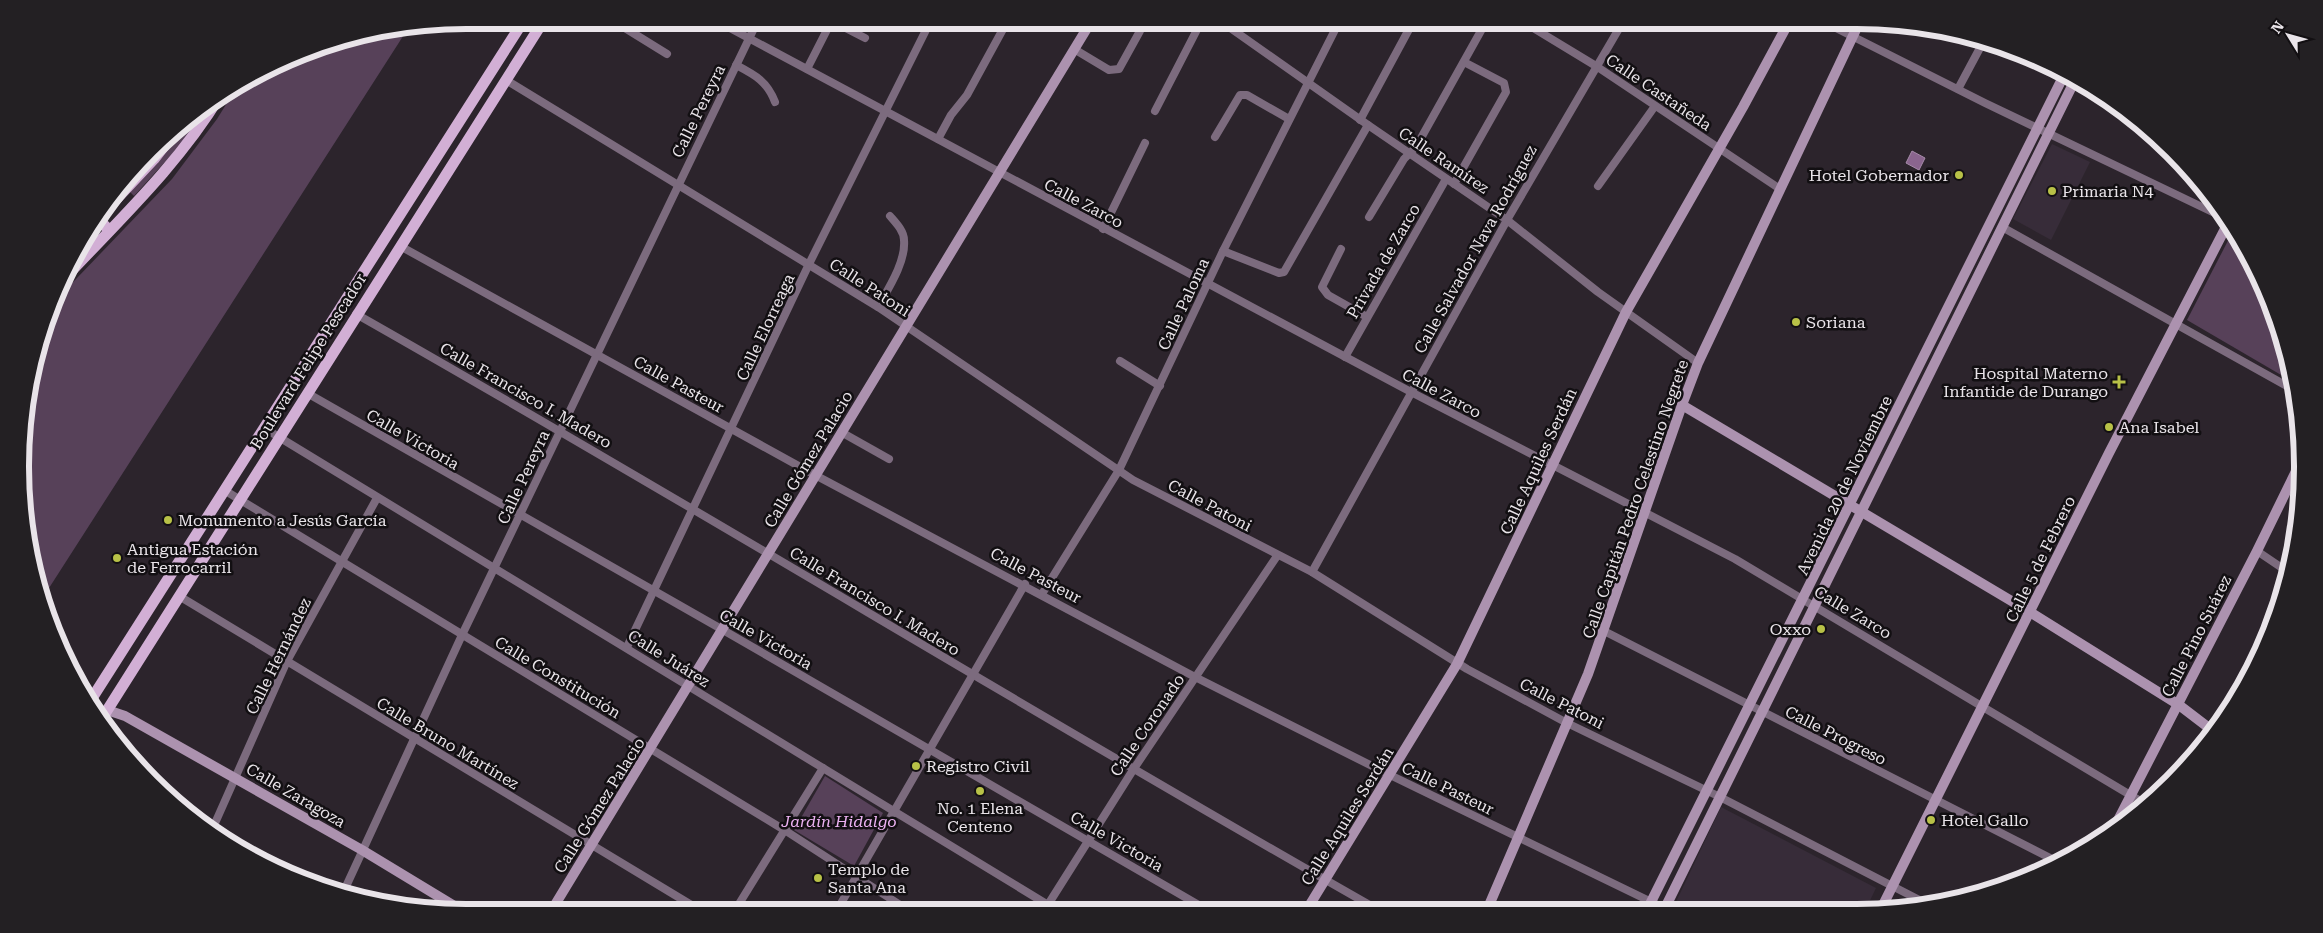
<svg xmlns="http://www.w3.org/2000/svg" width="2323" height="933" viewBox="0 0 2323 933" font-family="'Roboto Serif',serif">
  <rect width="100%" height="100%" fill="#2c242c"/>
  <g fill="#372c39">
    <polygon points="2052,144 2090,162 2051,240 2013,219"/>
    <polygon points="1721,807 1876,888 1866,909 1682,910 1674,906"/>
  </g>
  <g fill="#574159">
    <polygon points="407,30 42,599 29,554 24,408 44,323 53,303 172,179 217,119 240,82 323,44"/>
    <polygon points="204,108 183,142 134,196 130,192 179,138 192,116"/>
    <path d="M2233 231C2262 277 2284 327 2293 382L2187 320Z"/>
    <polygon points="825,776 883,813 854,866 794,830"/>
  </g>
  <polygon fill="#8a658e" stroke="#a68ba9" points="1912,151 1925,158 1919,170 1906,163"/>
  <g fill="none" stroke-linecap="round" stroke-linejoin="round">
    <g stroke="#7c6b7e" stroke-width="8">
      <polyline points="612,20 667,54"/>
      <polyline points="715,20 1411,392 1735,559 2147,805"/>
      <polyline points="1219,20 1368,125 1507,220 1598,292 1698,363"/>
      <polyline points="1520,20 1596,66 1780,189"/>
      <polyline points="1820,20 1985,103 2225,218"/>
      <polyline points="832,21 865,38"/>
      <polyline points="1074,49 1109,70 1119,69 1140,31 1138,25 1130,20"/>
      <path d="M736 65C755 75 767 81 775 102"/>
      <polyline points="807,69 832,20"/>
      <polyline points="506,80 878,307 1133,480 1312,572 1467,669 1567,723 1718,796 1929,905"/>
      <polyline points="1958,89 1981,46 1996,43"/>
      <polyline points="1155,111 1202,20"/>
      <polyline points="1360,120 1414,20"/>
      <polyline points="1215,137 1240,95 1247,95 1289,119"/>
      <polyline points="938,139 951,115 967,95 1008,20"/>
      <polyline points="1454,184 1506,92 1504,83 1464,62"/>
      <polyline points="1598,186 1655,106"/>
      <polyline points="1369,217 1404,159 1416,147 1487,20"/>
      <polyline points="2002,227 2294,390"/>
      <polyline points="1103,229 1145,143"/>
      <polyline points="400,246 815,475 1195,677 1390,775 1668,910"/>
      <polyline points="1341,249 1322,287 1328,295 1367,317"/>
      <polyline points="1223,251 1279,273 1284,272 1368,125"/>
      <path d="M878 307C888 289 906 262 904 240 904 231 896 223 890 216"/>
      <path d="M356 314C700 509 1036 716 1380 911"/>
      <polyline points="1345,357 1446,179"/>
      <polyline points="1120,361 1160,386"/>
      <polyline points="307,393 723,630 1209,911"/>
      <polyline points="264,428 1058,911"/>
      <polyline points="841,432 889,459"/>
      <polyline points="224,490 786,831 911,912"/>
      <polyline points="2257,551 2288,572"/>
      <polyline points="1312,572 1507,220 1624,20"/>
      <polyline points="1042,594 1119,470 1223,251 1340,20"/>
      <polyline points="179,596 703,912"/>
      <polyline points="1604,631 2056,861"/>
      <polyline points="627,647 809,264 931,20"/>
      <polyline points="212,830 287,661 377,498"/>
      <polyline points="343,893 462,635 758,20"/>
      <polyline points="1044,911 1133,770 1277,556"/>
      <polyline points="734,912 823,768"/>
      <polyline points="836,912 1025,584"/>
    </g>
    <g stroke="#ac92af" stroke-width="10">
      <polyline points="1682,405 2030,612 2179,705 2213,731"/>
      <polyline points="107,710 125,716 362,850 466,913"/>
      <polyline points="2116,824 2257,551 2301,461"/>
      <polyline points="1881,909 2109,453 2228,223"/>
      <polyline points="1487,910 1588,674 1682,405 1698,363 1860,21"/>
      <polyline points="1647,910 2065,73"/>
      <polyline points="1664,910 2076,78"/>
      <polyline points="1306,911 1457,664 1626,312 1743,107 1790,20"/>
      <polyline points="550,913 1092,20"/>
    </g>
    <g stroke="#d2afd5" stroke-width="11">
      <polyline points="109,207 154,159 182,123"/>
      <polyline points="99,220 109,230"/>
      <path d="M63 280C118 221 178 165 220 96"/>
      <polyline points="89,703 524,20"/>
      <polyline points="101,720 544,20"/>
    </g>
  </g>
  <g fill="#b8c147" stroke="#120f12" stroke-width="2">
    <circle cx="1959" cy="175" r="5"/>
    <circle cx="2052" cy="191" r="5"/>
    <circle cx="1796" cy="322" r="5"/>
    <path d="M2116.5 374.5h5v5h5v5h-5v5h-5v-5h-5v-5h5z"/>
    <circle cx="2109" cy="427" r="5"/>
    <circle cx="168" cy="520" r="5"/>
    <circle cx="117" cy="558" r="5"/>
    <circle cx="1821" cy="629" r="5"/>
    <circle cx="916" cy="766" r="5"/>
    <circle cx="980" cy="791" r="5"/>
    <circle cx="1931" cy="820" r="5"/>
    <circle cx="818" cy="878" r="5"/>
  </g>
  <g text-anchor="middle" stroke-width="5" stroke-linejoin="round" paint-order="stroke">
    <g font-size="16" fill="#e9e4e9" stroke="#120f12">
      <text transform="translate(1659 92) rotate(34)" y="6">Calle Castañeda</text>
      <text transform="translate(698 111) rotate(-64)" y="6">Calle Pereyra</text>
      <text transform="translate(1444 160) rotate(34)" y="6">Calle Ramírez</text>
      <text transform="translate(1084 203) rotate(28)" y="6">Calle Zarco</text>
      <text transform="translate(1475 249) rotate(-61)" y="6">Calle Salvador Nava Rodríguez</text>
      <text transform="translate(1383 261) rotate(-60)" y="6">Privada de Zarco</text>
      <text transform="translate(870 287) rotate(33)" y="6">Calle Patoni</text>
      <text transform="translate(1183 304) rotate(-65)" y="6">Calle Paloma</text>
      <text transform="translate(765 327) rotate(-65)" y="6">Calle Elorreaga</text>
      <text transform="translate(308 361) rotate(-58)" y="6">Boulevard Felipe Pescador</text>
      <text transform="translate(679 384) rotate(29)" y="6">Calle Pasteur</text>
      <text transform="translate(1442 393) rotate(28)" y="6">Calle Zarco</text>
      <text transform="translate(526 395) rotate(30)" y="6">Calle Francisco I. Madero</text>
      <text transform="translate(413 439) rotate(30)" y="6">Calle Victoria</text>
      <text transform="translate(808 459) rotate(-59)" y="6">Calle Gómez Palacio</text>
      <text transform="translate(1538 461) rotate(-65)" y="6">Calle Aquiles Serdán</text>
      <text transform="translate(523 477) rotate(-65)" y="6">Calle Pereyra</text>
      <text transform="translate(1844 485) rotate(-64)" y="6">Avenida 20 de Noviembre</text>
      <text transform="translate(1635 499) rotate(-71)" y="6">Calle Capitán Pedro Celestino Negrete</text>
      <text transform="translate(1210 505) rotate(28)" y="6">Calle Patoni</text>
      <text transform="translate(2040 559) rotate(-64)" y="6">Calle 5 de Febrero</text>
      <text transform="translate(1036 575) rotate(28)" y="6">Calle Pasteur</text>
      <text transform="translate(875 601) rotate(31)" y="6">Calle Francisco I. Madero</text>
      <text transform="translate(1853 612) rotate(31)" y="6">Calle Zarco</text>
      <text transform="translate(2196 636) rotate(-63)" y="6">Calle Pino Suárez</text>
      <text transform="translate(766 639) rotate(30)" y="6">Calle Victoria</text>
      <text transform="translate(278 656) rotate(-64)" y="6">Calle Hernández</text>
      <text transform="translate(669 658) rotate(32)" y="6">Calle Juárez</text>
      <text transform="translate(558 677) rotate(31)" y="6">Calle Constitución</text>
      <text transform="translate(1562 703) rotate(27)" y="6">Calle Patoni</text>
      <text transform="translate(1147 725) rotate(-56)" y="6">Calle Coronado</text>
      <text transform="translate(1836 735) rotate(27)" y="6">Calle Progreso</text>
      <text transform="translate(448 743) rotate(31)" y="6">Calle Bruno Martínez</text>
      <text transform="translate(1448 788) rotate(26)" y="6">Calle Pasteur</text>
      <text transform="translate(296 795) rotate(30)" y="6">Calle Zaragoza</text>
      <text transform="translate(599 805) rotate(-58)" y="6">Calle Gómez Palacio</text>
      <text transform="translate(1347 816) rotate(-58)" y="6">Calle Aquiles Serdán</text>
      <text transform="translate(1117 841) rotate(30)" y="6">Calle Victoria</text>
    </g>
    <g font-size="16" fill="#e9e4e9" stroke="#120f12" text-anchor="start">
      <text x="1949" y="181" text-anchor="end">Hotel Gobernador</text>
      <text x="2062" y="197">Primaria N4</text>
      <text x="1806" y="328">Soriana</text>
      <text x="2108" y="379" text-anchor="end">Hospital Materno<tspan x="2108" dy="18">Infantide de Durango</tspan></text>
      <text x="2119" y="433">Ana Isabel</text>
      <text x="178" y="526">Monumento a Jesús García</text>
      <text x="127" y="555">Antigua Estación<tspan x="127" dy="18">de Ferrocarril</tspan></text>
      <text x="1811" y="635" text-anchor="end">Oxxo</text>
      <text x="926" y="772">Registro Civil</text>
      <text x="980" y="814" text-anchor="middle">No. 1 Elena<tspan x="980" dy="18">Centeno</tspan></text>
      <text x="1941" y="826">Hotel Gallo</text>
      <text x="828" y="875">Templo de<tspan x="828" dy="18">Santa Ana</tspan></text>
    </g>
    <g font-size="16" font-style="italic" fill="#ebb1f1" stroke="#120f12">
      <text x="839" y="827">Jardín Hidalgo</text>
    </g>
  </g>
  <path d="M0 0H2323V933H0ZM466 29H1857A437 437 0 0 1 2294 466V467A437 437 0 0 1 1857 904H466A437 437 0 0 1 29 467V466A437 437 0 0 1 466 29Z" fill="#232023" fill-rule="evenodd"/>
  <path fill="none" stroke="#e9e4e9" stroke-width="6" d="M466 29H1857A437 437 0 0 1 2294 466V467A437 437 0 0 1 1857 904H466A437 437 0 0 1 29 467V466A437 437 0 0 1 466 29Z"/>
  <g transform="translate(2288 35) rotate(307)" stroke="#120f12" stroke-width="4" paint-order="stroke">
  <path d="M0-4L9 19L0 12L-9 19Z" fill="#e9e4e9"/>
  <text y="-8" font-size="14" font-weight="bold" text-anchor="middle" fill="#e9e4e9">N</text>
  </g>
</svg>
